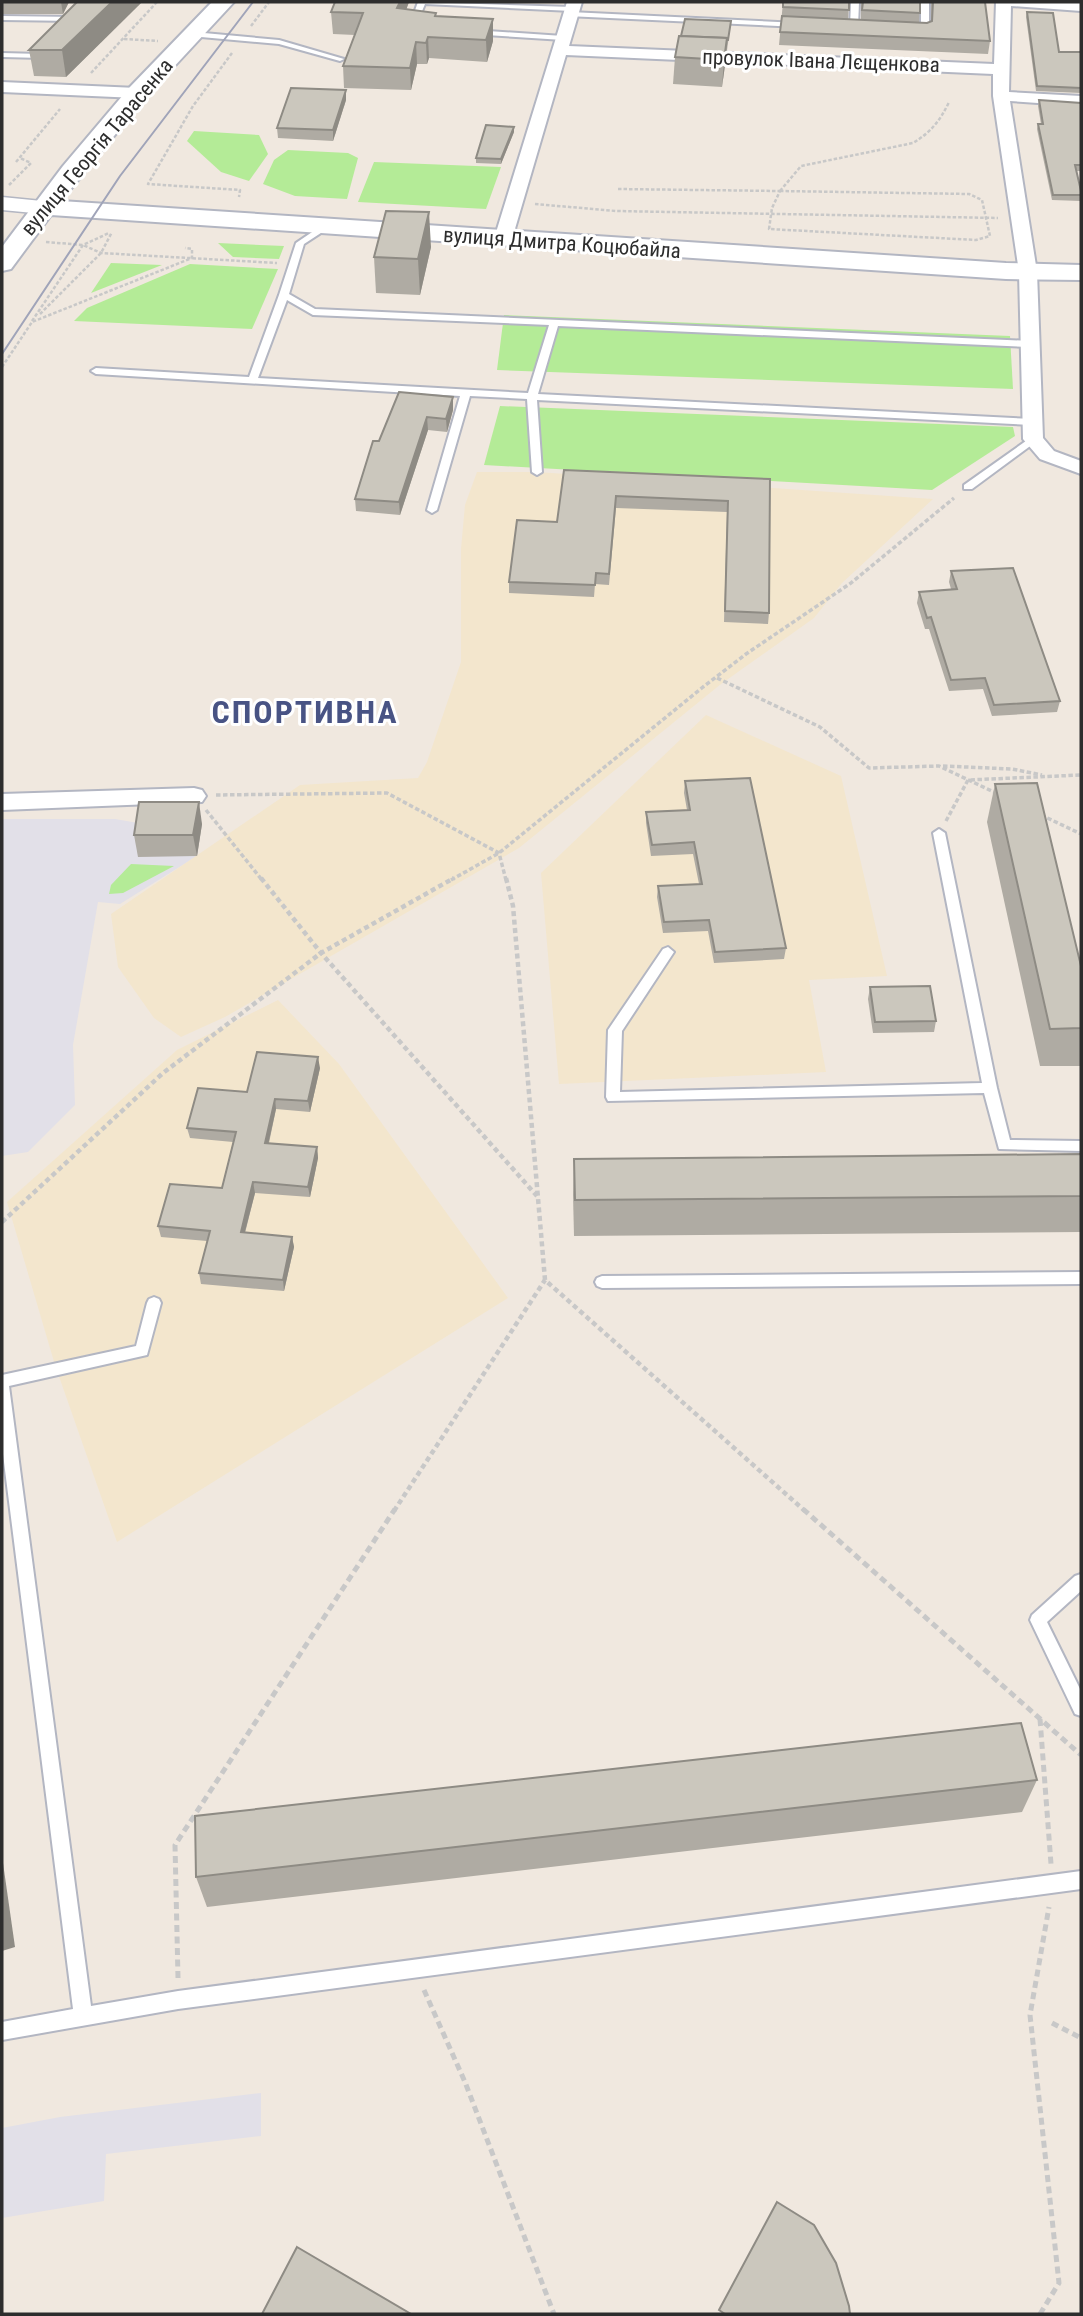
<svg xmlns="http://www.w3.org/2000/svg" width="1083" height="2316" viewBox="0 0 1083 2316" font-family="'Roboto Condensed',sans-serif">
  <rect width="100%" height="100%" fill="#f0e8df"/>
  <g fill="#e2e0e8">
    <polygon points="2,819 115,819 144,824 138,856 197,856 120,904 98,902 73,1045 75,1105 28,1152 2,1156"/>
    <polygon points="261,2093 261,2136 106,2154 104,2201 2,2218 2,2128 60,2117"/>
  </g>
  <g fill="#f3e6cd">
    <polygon points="477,472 537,472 933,499 842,583 814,618 721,684 519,848 225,1017 181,1037 154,1018 118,967 111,914 300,785 418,778 427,762 461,662 461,549 465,505"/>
    <polygon points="706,715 841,776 887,976 809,980 826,1072 559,1084 541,873"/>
    <polygon points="278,1000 339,1064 508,1298 117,1542 55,1365 7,1202 177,1050"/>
  </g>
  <g fill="#b4eb97">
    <polygon points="194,131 259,135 268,154 249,181 221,172 187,141"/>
    <polygon points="288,150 348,153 358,158 347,199 295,196 263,184 274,160"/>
    <polygon points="374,162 501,167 486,209 358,202"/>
    <polygon points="218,243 284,246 279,259 233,257"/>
    <polygon points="111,263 162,265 91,293"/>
    <polygon points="190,264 278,269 252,329 74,321 87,308"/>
    <polygon points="504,315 1010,336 1013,389 497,370"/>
    <polygon points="500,406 1013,427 1015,436 932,490 484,465"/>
    <polygon points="131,864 174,866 123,893 109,894 111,885"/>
  </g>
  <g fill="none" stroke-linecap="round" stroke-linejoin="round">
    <g stroke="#b3b6c2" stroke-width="4">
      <g id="service">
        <polygon points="418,2 572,7 576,9 572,11 425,4 415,28 408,30"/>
        <polygon points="851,2 859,2 858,27 854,29 850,27"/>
        <polygon points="921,2 929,2 929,31 925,33 910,30 921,28"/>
        <polygon points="570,12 799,23 803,25 799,27 567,16 567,12"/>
        <polygon points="2,16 77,17 81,19 77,21 2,20"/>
        <polygon points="473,30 563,36 567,38 563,40 470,34 470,30"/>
        <polygon points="193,32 279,40 344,59 340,61 279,44 190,36 189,34"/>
        <polygon points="43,50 50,52 42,58 2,57 2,53 40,54"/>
        <path d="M324 224 328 227 327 229 304 244 289 294 315 309 1030 341 1035 344 1030 347 558 326 538 394 1033 419 1038 422 1033 425 537 400 542 472 537 475 532 472 527 399 470 396 437 510 432 513 427 510 460 396 96 374 91 371 96 368 249 377 279 295 296 243ZM287 300 313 315 549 325 528 393 258 378Z"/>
        <polygon points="1033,436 1038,439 1037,441 972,489 964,489 964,485"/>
        <polygon points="939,829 945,833 997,1088 1010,1140 1081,1141 1081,1151 999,1149 984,1093 608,1101 606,1097 608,1030 663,949 668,947 674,952 622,1031 620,1092 982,1083 933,833"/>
        <polygon points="1081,1272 1081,1284 602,1288 597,1286 595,1282 597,1278 602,1276"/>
        <polygon points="154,1297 159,1299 161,1303 147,1355 9,1386 91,2006 178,1991 1081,1871 1081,1889 178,2009 2,2040 2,2022 73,2009 2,1446 2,1375 136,1346 147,1303 149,1299"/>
        <polygon points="1081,1574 1081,1591 1047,1622 1081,1691 1081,1716 1075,1714 1030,1620 1032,1615 1075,1576"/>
      </g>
    </g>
    <g stroke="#b3b6c2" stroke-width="4">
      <g id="minor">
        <polygon points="567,2 582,2 569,46 994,64 996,2 1081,2 1081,11 1011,6 1009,92 1081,96 1081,106 1010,101 1037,272 1043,438 1054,451 1081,461 1081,474 1040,459 1023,439 1019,272 993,96 993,74 566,55 512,239 509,243 497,243 494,239"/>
        <polygon points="2,82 137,88 145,93 137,98 2,92"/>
        <polygon points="194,788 202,790 206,796 202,802 2,810 2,794"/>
      </g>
    </g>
    <g stroke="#b3b6c2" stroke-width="3">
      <polygon id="tertiary" points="2,197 52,202 55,207 52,212 44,214 2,210"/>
    </g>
    <g stroke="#b3b6c2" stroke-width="4">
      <polygon id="secondary" points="212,2 234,2 145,98 61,201 1006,263 1081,265 1081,280 1006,279 51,215 11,269 2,271 2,247 63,166 129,88"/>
    </g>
    <g stroke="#c8c8c8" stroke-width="2.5" stroke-dasharray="3.5 2" stroke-linecap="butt">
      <polyline points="251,26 269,2"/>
      <polyline points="124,39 158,41"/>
      <polyline points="232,53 193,106 148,184 240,190 239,197"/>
      <polyline points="91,73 157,2"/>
      <polyline points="16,162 60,109"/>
      <polyline points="9,185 31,163 20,158"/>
      <polyline points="618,189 780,191"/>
      <polygon points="780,191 969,194 982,200 990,236 976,240 769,229 772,208"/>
      <path d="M780 191 801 166 913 143C931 132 940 121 949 102"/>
      <polyline points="535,204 616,211 998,218"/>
      <polyline points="46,242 83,245 101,253 277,263"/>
      <polyline points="40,314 101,253 112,232"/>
      <polyline points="32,321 83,245 109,233"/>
      <polyline points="2,367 32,322 192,258 192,249 185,248"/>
    </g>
    <g stroke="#c8c8c8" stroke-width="3.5" stroke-dasharray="4.5 2.5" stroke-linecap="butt">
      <polyline points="717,678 820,727 869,768 939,766 998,794"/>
      <polyline points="943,766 1012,769 1042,775"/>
      <polyline points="216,795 387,793 499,853 506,880"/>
      <polyline points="206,810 262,880"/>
      <polyline points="1041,815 1081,834"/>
      <polyline points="946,821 968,780 1081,775"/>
      <polyline points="451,880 499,853 703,687 746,654 851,583 954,498"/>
    </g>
    <g stroke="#c8c8c8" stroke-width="4.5" stroke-dasharray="5 3.5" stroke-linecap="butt">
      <polyline points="261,878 321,953 537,1196"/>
      <polyline points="506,878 513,906 545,1280 805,1511"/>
      <polyline points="2,1222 163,1073 321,953 454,878"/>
      <polyline points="394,1511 545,1280"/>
    </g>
    <g stroke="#c8c8c8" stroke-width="5" stroke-dasharray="7 4.5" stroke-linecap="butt">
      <polyline points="803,1509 1081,1755"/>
      <polyline points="1040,1719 1051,1864"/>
      <polyline points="178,1978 175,1845 395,1509"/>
      <polyline points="424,1990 465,2082 554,2314"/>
      <polyline points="1052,2023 1081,2038"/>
      <polyline points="1040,2314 1059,2283 1030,2015 1049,1907"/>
    </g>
    <use href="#service" fill="#fff" fill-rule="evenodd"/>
    <use href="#minor" fill="#fff" fill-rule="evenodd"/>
    <use href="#tertiary" fill="#fff" fill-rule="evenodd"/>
    <use href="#secondary" fill="#fff" fill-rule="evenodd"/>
    <polyline stroke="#a0a4b9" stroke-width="2" points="2,354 120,176 253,2"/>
  </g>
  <g fill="#afaba3">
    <polygon points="2,2 69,2 63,14 2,14"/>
    <polygon points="335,2 409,2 406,9 436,16 493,19 493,41 487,62 429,58 427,64 417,64 411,90 344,88 343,66 355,35 333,34 331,12"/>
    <polygon points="783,2 849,2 848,19 861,20 861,2 920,2 919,23 927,23 931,21 931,2 985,2 990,41 988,54 779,45"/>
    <polygon points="141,3 66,77 34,76 29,50"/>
    <polygon points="1027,12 1059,52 1081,52 1081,93 1036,91 1026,17"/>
    <polygon points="731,21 722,87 673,84 675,57 681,36"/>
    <polygon points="346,100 333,141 278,138 277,128"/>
    <polygon points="1039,100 1081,103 1081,171 1076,171 1081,191 1081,201 1052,200 1037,129 1038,124 1041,124 1038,106"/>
    <polygon points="514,127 514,132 501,164 476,163 476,158"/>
    <polygon points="431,247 420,295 376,293 374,257"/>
    <polygon points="399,392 453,410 447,432 428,430 400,515 356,511 355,499"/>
    <polygon points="564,470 770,479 769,613 768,624 724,622 727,512 616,508 609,585 595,584 594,597 509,593 509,582 557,522"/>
    <polygon points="951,571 1060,701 1057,712 992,716 983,689 949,691 929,629 925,629 917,603 919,592 951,589 949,582"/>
    <polygon points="685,781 786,948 784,959 714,963 708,931 663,933 657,897 658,886 699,884 693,854 651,856 646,823 646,812 687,810 684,793"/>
    <polygon points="995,784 1081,966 1081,1066 1040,1066 987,822"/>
    <polygon points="202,824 197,856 138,857 134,835"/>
    <polygon points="870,987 936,1021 934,1032 873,1033 868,999"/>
    <polygon points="320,1068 310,1112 276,1109 269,1143 317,1147 318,1158 310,1197 255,1193 245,1233 292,1237 294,1247 284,1291 201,1284 199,1273 207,1241 161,1237 158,1226 222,1188 233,1142 190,1138 187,1128 247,1092"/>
    <polygon points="1081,1154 1081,1232 574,1236 573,1195 574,1159"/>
    <polygon points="1037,1780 1022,1812 207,1907 196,1877"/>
  </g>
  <g fill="#8e8b84">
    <polygon points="61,2 69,2 63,14"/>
    <polygon points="112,2 141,2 141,3 66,77 62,50"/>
    <polygon points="400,2 409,2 399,30 397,8"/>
    <polygon points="493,19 493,41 487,62 486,40"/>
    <polygon points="428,37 429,58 427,64 426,43"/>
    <polygon points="727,38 725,65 722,87 724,60"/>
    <polygon points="416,42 417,64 411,90 410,68"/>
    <polygon points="346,90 346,100 333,141 333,130"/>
    <polygon points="514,127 514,132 501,164 501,159"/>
    <polygon points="429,212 431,247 420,295 418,259"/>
    <polygon points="453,397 453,410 447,432 446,419"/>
    <polygon points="427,417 428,430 400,515 399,502"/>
    <polygon points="199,802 202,824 197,856 193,835"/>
    <polygon points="318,1057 320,1068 310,1112 308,1101"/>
    <polygon points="275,1099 276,1109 266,1154 265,1143"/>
    <polygon points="317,1147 318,1158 310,1197 308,1187"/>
    <polygon points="253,1182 255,1193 242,1243 241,1232"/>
    <polygon points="292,1237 294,1247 284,1291 283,1280"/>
    <polygon points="2,1856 15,1947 2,1951"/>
  </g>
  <g fill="#cbc7bd" stroke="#8e8b84" stroke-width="2">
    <polygon points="77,2 112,2 62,50 29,50"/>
    <polygon points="335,2 400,2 397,8 436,13 435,16 493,19 486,40 428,37 426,43 416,42 410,68 343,66 363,13 331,12"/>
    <polygon points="783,2 849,2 849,10 783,7"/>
    <polygon points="863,2 920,2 920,13 862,10"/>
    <polygon points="933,2 985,2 990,41 780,32 782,16 927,23 932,21"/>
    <polygon points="1027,12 1053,13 1059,52 1081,52 1081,88 1037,86"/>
    <polygon points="685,19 731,21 728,40 726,40 727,38 681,36"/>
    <polygon points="679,36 727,38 724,60 675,57"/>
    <polygon points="291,88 346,90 333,130 277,128"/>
    <polygon points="1039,100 1081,103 1081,165 1075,165 1081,191 1081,195 1053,195 1038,124 1043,124"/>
    <polygon points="486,125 514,127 501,159 476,158"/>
    <polygon points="386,211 429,212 418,259 374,257"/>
    <polygon points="399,392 453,397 446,419 427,417 399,502 355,499 373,441 379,441"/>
    <polygon points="564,470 770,479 769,613 725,611 728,501 616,496 609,574 596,573 595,585 509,582 517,520 557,522"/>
    <polygon points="1013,568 1060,701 994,705 985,678 951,680 931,617 927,618 919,592 957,589 951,571"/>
    <polygon points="750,778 786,948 715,952 709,920 664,922 658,886 702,884 694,842 652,845 646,812 690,810 685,781"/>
    <polygon points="1037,783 1081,966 1081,1028 1050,1029 995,784"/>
    <polygon points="139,802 199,802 193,835 134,835"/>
    <polygon points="930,986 936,1021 875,1022 870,987"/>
    <polygon points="257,1052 318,1057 308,1101 275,1099 265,1143 317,1147 308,1187 253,1182 241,1232 292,1237 283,1280 199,1273 210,1231 158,1226 170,1184 222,1188 236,1132 187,1128 198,1088 247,1092"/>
    <polygon points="1081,1154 1081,1196 575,1200 574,1159"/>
    <polygon points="1021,1723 1037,1780 196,1877 195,1816"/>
    <polygon points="777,2202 814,2225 836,2263 849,2306 850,2314 725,2314 719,2310"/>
    <polygon points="297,2247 411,2314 262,2314"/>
  </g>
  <g text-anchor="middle" stroke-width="6" stroke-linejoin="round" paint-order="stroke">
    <g font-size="21" fill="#2d2d2d" stroke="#fff">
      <text transform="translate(821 61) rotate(2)" y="7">провулок Івана Лєщенкова</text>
      <text transform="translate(97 147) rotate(-50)" y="7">вулиця Георгія Тарасенка</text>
      <text transform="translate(562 243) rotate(4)" y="7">вулиця Дмитра Коцюбайла</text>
    </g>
    <g font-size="32" font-weight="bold" letter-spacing="2" fill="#485384" stroke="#fff">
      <text x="305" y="723">СПОРТИВНА</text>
    </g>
  </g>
  <rect width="1083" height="2316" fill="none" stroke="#2d2d2d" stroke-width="7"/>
</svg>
